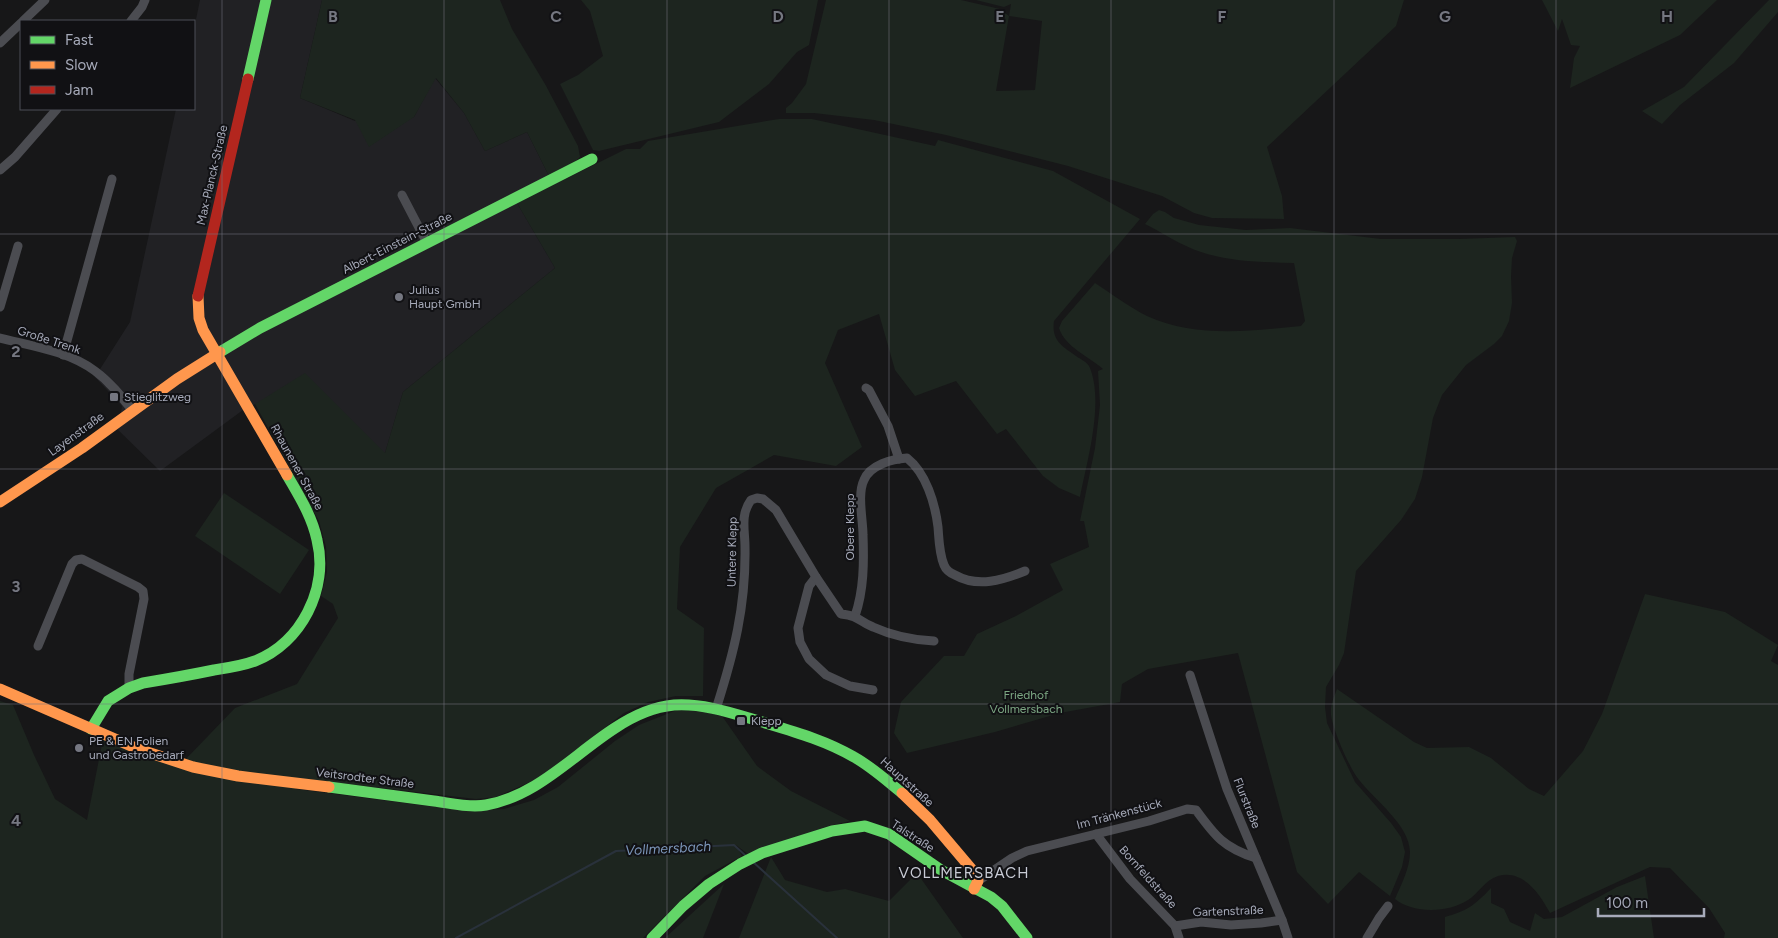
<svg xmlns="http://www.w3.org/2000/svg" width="1778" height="938" viewBox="0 0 1778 938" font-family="Figtree,sans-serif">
  <rect width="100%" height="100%" fill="#171718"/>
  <polygon fill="#212124" points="200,0 322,0 300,98 355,121 414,117 435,78 464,113 485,151 527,132 550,178 517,203 555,268 403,392 385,453 255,404 243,410 160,471 110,422 121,413 122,406 95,377 130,322 176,109 194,109 194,29"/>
  <g fill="#1d251f" fill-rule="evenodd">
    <polygon points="322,0 500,0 512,29 545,84 578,146 580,157 571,166 550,178 527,132 485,151 464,113 436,78 414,117 369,147 355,120 300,98"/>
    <polygon points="581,0 818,0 809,45 797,52 769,84 719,122 599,151 593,150 560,84 578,75 603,56 590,11"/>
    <path d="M826 0H961L1000 9 1009 16 1011 4 1004 7 976 0H1404L1396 26 1267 147 1282 196 1284 219 1212 218 1194 213 1162 196 1068 166 946 135 874 120 814 113H786V108L792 103 806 84ZM1009 16 1042 21 1035 90 996 91Z"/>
    <polygon points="1542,0 1717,0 1680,35 1570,88 1574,58 1580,46 1571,45 1562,19 1558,31"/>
    <polygon points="1769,0 1778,0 1778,12 1734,63 1680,105 1662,124 1642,111 1684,87"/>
    <path d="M779 119H812L935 146 938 140 1053 171 1140 219 1054 321C1051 342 1064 347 1079 358 1084 361 1088 363 1090 368 1104 404 1087 461 1080 497L1059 488 1043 476 1006 429 997 434 956 381 915 396 895 370 879 314 838 330 825 363 862 447 836 466 774 455 716 488 680 547 677 609 704 628 703 696H676L648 702 624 713 539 778 496 797 476 799 305 779 296 789 467 811 504 809 534 800 558 787 615 741 639 725 677 710H698L722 716 757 766 791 791 850 821 825 827 748 854 736 845 742 856 705 876 643 938H0V701L13 705 34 755 55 799 87 820 103 739 184 761 235 708 297 684 338 618 333 604 321 596 327 572 326 547 319 521 255 404 305 373 385 453 403 392 555 268 517 203 626 149H640L648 141Z"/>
    <path d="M1159 210 1165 212 1174 218 1199 225 1246 230 1290 228 1381 239H1459L1515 237 1517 241 1512 258 1511 276 1512 303 1509 321 1502 336 1494 344 1466 365 1442 395 1433 418 1422 477 1415 499 1401 520 1356 571 1344 653 1339 665 1326 687 1325 707 1327 723 1355 782 1391 823 1401 837 1405 852 1402 867 1390 896 1359 872 1328 904 1297 872 1238 653 1148 669 1122 684 1120 702 1060 713 995 732 907 753 894 733 901 702 944 656H964L977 634 1016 616 1063 590 1050 564 1089 547 1084 521H1080L1095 448 1100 405 1098 371 1103 369C1088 356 1065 347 1059 328L1062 321 1095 283C1112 294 1129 307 1147 316 1195 338 1250 331 1301 326L1305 321 1294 263C1262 262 1231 262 1201 252 1182 246 1163 233 1145 224L1153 214Z"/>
    <polygon points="224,493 309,550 280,594 195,536"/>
    <path d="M1645 594 1725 612 1778 645 1771 661 1778 665V938H1724L1725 933 1709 908 1670 868 1650 867 1550 913C1540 894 1523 869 1498 876 1485 880 1478 894 1468 900 1448 913 1414 914 1395 899 1401 885 1410 868 1410 852 1410 826 1375 800 1360 781 1350 770 1333 730 1331 715 1330 705 1334 697 1337 689L1414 742 1427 748 1469 747 1491 758 1529 789 1544 796 1583 751 1602 714Z"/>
    <polygon points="771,857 785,880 827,892 845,889 889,901 917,873 963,938 739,938"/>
    <path d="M1645 876 1654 938H1445V917C1467 911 1475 905 1491 888V903L1504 909 1510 922 1530 931 1535 913 1544 919 1562 917 1617 887Z"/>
    <polygon points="724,884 703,938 665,938"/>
  </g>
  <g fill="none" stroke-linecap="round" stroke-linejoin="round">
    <g stroke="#29313b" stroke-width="2">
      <polyline points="753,862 837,938"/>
      <polyline points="456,938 616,851 734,845 746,856"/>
    </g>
    <g stroke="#4b4c51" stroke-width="9">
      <polyline points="23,21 45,0"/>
      <polyline points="131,21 142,7 145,0"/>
      <polyline points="0,43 21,23"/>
      <polyline points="0,170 15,157 57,109"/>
      <polyline points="402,195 427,243"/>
      <polyline points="0,307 18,246"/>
      <path d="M0 338C32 346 68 351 95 371 110 382 121 396 132 410"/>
      <polyline points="63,355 112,179"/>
      <polyline points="866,388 869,390 888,426 899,459"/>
      <polyline points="816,577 809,586 798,628 800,642 809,659 826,675 850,686 873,690"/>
      <path d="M855 616C864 590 864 562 863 535 863 520 857 494 864 480 870 465 892 459 907 458 926 473 935 503 938 527 939 539 939 553 944 565 946 570 950 573 955 575 978 588 1003 580 1025 571"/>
      <polyline points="38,646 72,564 76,560 82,559 138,587 143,591 144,599 129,674 129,688"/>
      <polyline points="1190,675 1227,789 1282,920 1288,938"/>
      <path d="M716 709C734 653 746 606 745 547 745 530 740 515 751 500L757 498 763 499 776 510 816 577 841 614C860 616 858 621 873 627 893 636 912 640 934 641"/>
      <polyline points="1096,834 1130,879 1175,926 1179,938"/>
      <path d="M978 881 1012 858 1027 851 1149 821 1187 809 1196 810C1215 836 1224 848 1256 858"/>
      <polyline points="1175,926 1201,922 1231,925 1261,923 1282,920"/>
      <polyline points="1367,938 1379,918 1388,906"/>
    </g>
    <g stroke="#63d668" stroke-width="11">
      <polyline points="248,79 266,0"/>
      <polyline points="220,352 260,328 592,159"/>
      <path d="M91 729 108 701 129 688 143 683C167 679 190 675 214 670 228 668 242 666 255 661 301 643 329 589 317 540 312 516 299 496 287 475"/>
      <path d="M329 787C364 792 399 796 434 801 450 803 470 808 486 805 537 796 573 755 615 728 633 716 652 707 674 705 703 703 732 713 759 721 792 731 825 740 854 757 872 767 887 781 902 793"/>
      <polyline points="652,938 683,906 709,884 740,864 762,853 832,831 865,826 889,834 941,870 991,897 1002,906 1027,938"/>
    </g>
    <g stroke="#ff974d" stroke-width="11">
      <polyline points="198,296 199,318 203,330 287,475"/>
      <polyline points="0,502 82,448 177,379 220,352"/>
      <polyline points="0,689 138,749 193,767 238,776 329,787"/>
      <polyline points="902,793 930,820 974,872 978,881 974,889"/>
    </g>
    <polyline stroke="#b3261e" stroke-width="11" points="198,296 248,79"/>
  </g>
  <path fill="none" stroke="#757781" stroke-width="1" stroke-opacity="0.55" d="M222 0V938M444 0V938M667 0V938M889 0V938M1111 0V938M1334 0V938M1556 0V938M0 234H1778M0 469H1778M0 704H1778"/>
  <g fill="#757781" stroke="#111114" stroke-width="2">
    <circle cx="399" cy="297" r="5"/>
    <rect x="109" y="392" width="10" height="10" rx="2.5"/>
    <rect x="736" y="716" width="10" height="10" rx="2.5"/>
    <circle cx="79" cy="748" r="5"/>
  </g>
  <g text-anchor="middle" stroke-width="4" stroke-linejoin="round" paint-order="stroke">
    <g font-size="12" fill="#a7abba" stroke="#111114">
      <text transform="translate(212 175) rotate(-77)" y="4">Max-Planck-Straße</text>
      <text transform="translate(397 243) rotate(-27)" y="4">Albert-Einstein-Straße</text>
      <text transform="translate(49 340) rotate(18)" y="4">Große Trenk</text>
      <text transform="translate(76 434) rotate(-36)" y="4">Layenstraße</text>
      <text transform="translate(297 467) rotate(61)" y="4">Rhaunener Straße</text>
      <text transform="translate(850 527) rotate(-90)" y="4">Obere Klepp</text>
      <text transform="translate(732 552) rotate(-89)" y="4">Untere Klepp</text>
      <text transform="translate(365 778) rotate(7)" y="4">Veitsrodter Straße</text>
      <text transform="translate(907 782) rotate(42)" y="4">Hauptstraße</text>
      <text transform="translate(1247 803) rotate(68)" y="4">Flurstraße</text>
      <text transform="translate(1119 814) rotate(-15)" y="4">Im Tränkenstück</text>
      <text transform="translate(913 836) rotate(33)" y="4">Talstraße</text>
      <text transform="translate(1148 877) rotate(48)" y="4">Bornfeldstraße</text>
      <text transform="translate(1228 911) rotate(-2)" y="4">Gartenstraße</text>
    </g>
    <g font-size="12" fill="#a7abba" stroke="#111114" text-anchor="start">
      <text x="409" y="294">Julius<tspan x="409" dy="14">Haupt GmbH</tspan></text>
      <text x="124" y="401">Stieglitzweg</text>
      <text x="751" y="725">Klepp</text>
      <text x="89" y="745">PE &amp; EN Folien<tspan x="89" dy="14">und Gastrobedarf</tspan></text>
    </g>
    <g font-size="12" fill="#7ca783" stroke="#111114">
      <text x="1026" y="699">Friedhof<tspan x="1026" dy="14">Vollmersbach</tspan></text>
    </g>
    <g font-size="14" font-style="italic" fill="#7b95b8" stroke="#111114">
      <text transform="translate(668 848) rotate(-3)" y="5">Vollmersbach</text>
    </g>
    <g font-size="15" letter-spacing="1" fill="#c8cbd5" stroke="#111114">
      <text x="964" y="878">VOLLMERSBACH</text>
    </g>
  </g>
  <g font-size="16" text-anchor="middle" font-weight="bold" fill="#757781" stroke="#111114" stroke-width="4" stroke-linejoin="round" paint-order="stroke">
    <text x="333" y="22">B</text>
    <text x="556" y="22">C</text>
    <text x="778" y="22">D</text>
    <text x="1000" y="22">E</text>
    <text x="1222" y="22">F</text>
    <text x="1445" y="22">G</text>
    <text x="1667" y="22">H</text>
    <text x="16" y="357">2</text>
    <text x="16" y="592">3</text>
    <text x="16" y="826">4</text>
  </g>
  <rect x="20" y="20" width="175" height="90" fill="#111114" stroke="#4d4f56"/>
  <rect x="30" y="36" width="25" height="8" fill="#63d668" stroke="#4d4f56"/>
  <text x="65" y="45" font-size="15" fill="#a7abba">Fast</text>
  <rect x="30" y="61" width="25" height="8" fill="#ff974d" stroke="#4d4f56"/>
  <text x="65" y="70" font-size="15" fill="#a7abba">Slow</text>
  <rect x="30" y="86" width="25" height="8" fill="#b3261e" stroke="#4d4f56"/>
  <text x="65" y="95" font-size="15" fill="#a7abba">Jam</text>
  <path d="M1598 908v8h106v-8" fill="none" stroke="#a7abba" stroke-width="2.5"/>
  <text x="1606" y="908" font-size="15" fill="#a7abba" stroke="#111114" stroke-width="4" paint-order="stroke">100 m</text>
</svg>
